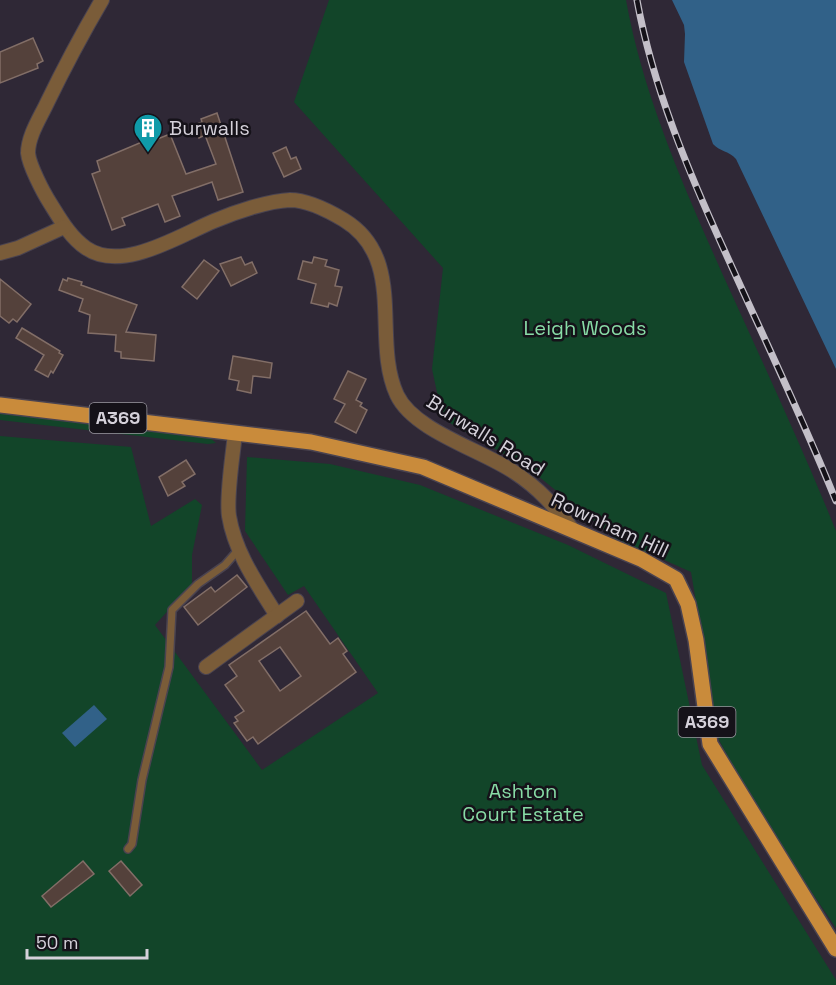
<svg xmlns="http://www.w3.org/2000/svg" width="836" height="985" viewBox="0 0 836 985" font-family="'Space Grotesk',sans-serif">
  <rect width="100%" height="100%" fill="#2f2836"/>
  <g fill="#124529">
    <path d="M329 0H626C643 95 683 185 722 273 761 359 801 444 836 531V928L758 813 719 740 691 572 615 538 528 468 450 423 441 411 432 369 443 268 294 102Z"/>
    <polygon points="0,413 125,426 210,438 216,443 208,444 0,420"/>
    <polygon points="0,436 131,447 151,526 195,499 202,505 192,555 192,584 155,625 262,770 378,693 304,586 288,595 245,531 247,457 330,464 420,485 568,545 666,593 702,765 836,980 836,985 0,985"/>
  </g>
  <g fill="#316188">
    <path d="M672 0H836V369L736 159C729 151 719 151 713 144L684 62 685 34 684 25Z"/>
    <polygon points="94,705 107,719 75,747 62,733"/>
  </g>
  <g fill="#54413b" stroke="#826e67" stroke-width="1.5" fill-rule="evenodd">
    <polygon points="33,38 43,61 37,64 38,68 0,83 0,52"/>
    <polygon points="217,113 243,192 218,200 212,182 172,196 180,216 165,222 158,204 122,218 125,225 112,230 92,174 100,171 97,161 149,139 150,142 170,134 186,174 216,164 205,135 199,138 194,125 202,122 201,119"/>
    <polygon points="286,147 291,159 296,157 301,169 284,177 273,153"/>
    <polygon points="241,257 245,265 252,262 257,273 231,286 220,264"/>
    <polygon points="314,257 327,260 325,266 339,270 335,286 342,287 337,306 329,303 328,307 311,303 316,284 298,279 303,261 312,263"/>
    <polygon points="204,260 219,271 197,299 182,287"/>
    <polygon points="68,278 82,282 81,285 137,305 126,332 156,335 154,361 121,358 121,352 115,351 116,335 88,333 90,315 79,311 83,299 59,290 63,279 67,281"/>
    <polygon points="0,279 31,304 17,322 13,319 9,323 0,316"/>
    <polygon points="22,328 60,351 59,353 63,355 53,373 51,371 48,377 35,370 44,355 16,338"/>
    <polygon points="233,356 272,363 270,378 253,376 251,393 237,390 239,381 229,379"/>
    <polygon points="348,371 366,379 356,400 362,403 360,406 367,410 356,433 335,422 345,404 334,399"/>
    <polygon points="186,460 195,474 182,482 185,486 168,496 159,477"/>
    <polygon points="237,575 247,587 198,625 184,607 211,587 215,592"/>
    <path d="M306 611 330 644 338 638 347 651 343 654 356 672 258 744 253 737 247 741 234 723 238 721 235 717 244 711 225 685 237 676 229 665ZM280 647 301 676 280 691 259 661Z"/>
    <polygon points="83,861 94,874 51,907 42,896"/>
    <polygon points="121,861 142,885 130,896 109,871"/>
  </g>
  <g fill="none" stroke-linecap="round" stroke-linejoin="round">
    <g stroke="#4a4350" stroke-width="10">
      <polyline id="service" points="128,849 132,844 142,780 169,667 172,610 198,584 225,565 239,549"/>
    </g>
    <g stroke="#4a4350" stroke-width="16">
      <g id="minor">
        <path d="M102 0C82 34 64 68 47 103 40 118 28 136 28 153 29 165 43 192 50 203 60 219 70 237 86 248 122 273 180 235 214 221 235 212 268 201 290 200 308 200 329 211 344 220 408 259 371 339 397 395 414 431 482 450 514 472 540 489 554 506 573 530"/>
        <polyline points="0,253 18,248 64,227"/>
        <path d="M235 433C233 455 226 496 229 516 235 553 258 585 277 616"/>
        <polyline points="206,667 297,601"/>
      </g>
    </g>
    <g stroke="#4a4350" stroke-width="18">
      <polyline id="primary" points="0,405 311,442 423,467 641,559 676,579 688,604 696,640 710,744 836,949"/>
    </g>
    <use href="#service" stroke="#7a5c39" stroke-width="7"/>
    <use href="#minor" stroke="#7a5c39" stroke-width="14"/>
    <use href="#primary" stroke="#c98b3b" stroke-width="15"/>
    <g stroke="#c3bfc8" stroke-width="7">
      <path id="rail" d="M637 0C653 88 689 173 726 254 763 336 802 417 836 501"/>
    </g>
    <use href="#rail" stroke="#151219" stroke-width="4.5" stroke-dasharray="14" stroke-linecap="butt"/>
  </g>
  <defs>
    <g id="building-pin" transform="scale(1.5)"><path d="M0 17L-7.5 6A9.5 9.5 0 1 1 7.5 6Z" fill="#0f9aa8" stroke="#151219"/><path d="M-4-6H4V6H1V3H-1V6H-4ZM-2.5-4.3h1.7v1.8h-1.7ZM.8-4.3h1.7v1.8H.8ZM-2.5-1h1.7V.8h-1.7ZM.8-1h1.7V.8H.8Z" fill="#fff"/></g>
  </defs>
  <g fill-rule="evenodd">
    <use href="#building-pin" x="148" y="128"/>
  </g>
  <g text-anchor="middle" stroke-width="5" stroke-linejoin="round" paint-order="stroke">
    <g fill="#151219" stroke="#9b98a0" stroke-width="1.5">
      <rect x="89.5" y="403" width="57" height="30" rx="4.5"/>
      <rect x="678.5" y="707" width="57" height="30" rx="4.5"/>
    </g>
    <g font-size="18" font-weight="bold" fill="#d5d1da">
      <text x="118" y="424">A369</text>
      <text x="707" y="728">A369</text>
    </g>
    <g font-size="20" fill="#d5d1da" stroke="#151219" text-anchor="start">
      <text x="169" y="135">Burwalls</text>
    </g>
    <g font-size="20" fill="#88dca6" stroke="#151219">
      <text x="585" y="335">Leigh Woods</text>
      <text x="523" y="798">Ashton<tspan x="523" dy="23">Court Estate</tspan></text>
    </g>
    <g font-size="20" fill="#d5d1da" stroke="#151219">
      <text transform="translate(486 435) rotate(32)" y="7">Burwalls Road</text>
      <text transform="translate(610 525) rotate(25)" y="7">Rownham Hill</text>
    </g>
  </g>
  <path d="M27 949v9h120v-9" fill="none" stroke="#d5d1da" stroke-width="3"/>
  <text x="36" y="949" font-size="18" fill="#d5d1da" stroke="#151219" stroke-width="4.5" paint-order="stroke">50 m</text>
</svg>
